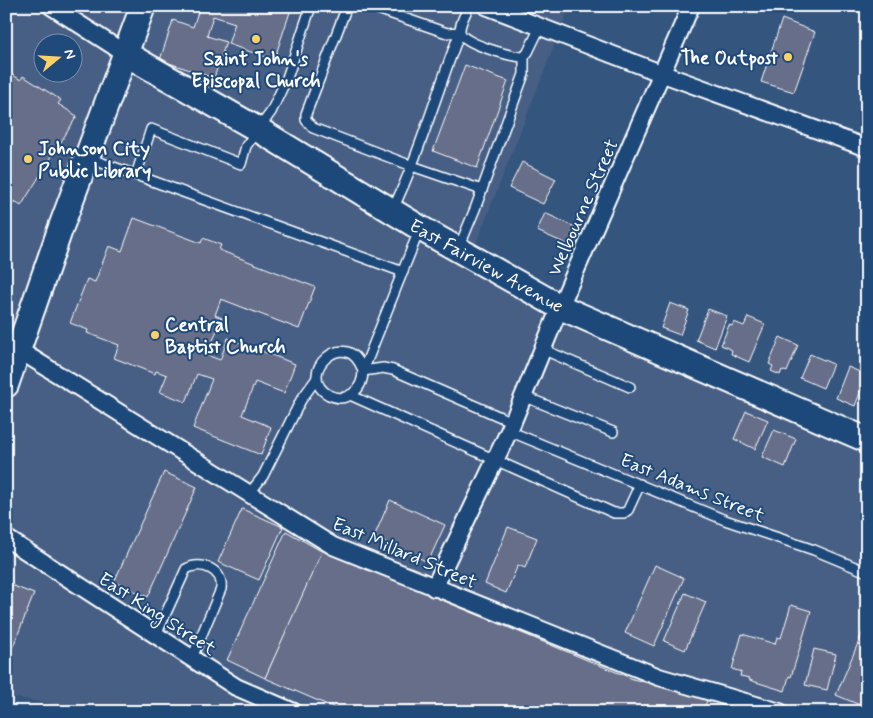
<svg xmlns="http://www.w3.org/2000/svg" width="873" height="718" viewBox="0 0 873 718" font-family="Mynerve,sans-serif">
  <rect width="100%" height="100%" fill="#34557e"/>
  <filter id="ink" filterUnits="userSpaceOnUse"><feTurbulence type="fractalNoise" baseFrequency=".02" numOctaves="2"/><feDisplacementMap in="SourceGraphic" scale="10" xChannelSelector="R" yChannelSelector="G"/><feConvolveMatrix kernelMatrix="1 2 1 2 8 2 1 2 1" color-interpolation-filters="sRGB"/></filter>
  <g filter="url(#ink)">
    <path fill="#475f84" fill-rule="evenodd" d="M6 6H554L568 11 468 264 597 334 867 452V712H97L6 696ZM42 42H72V72H42Z"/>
    <g fill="#666e89" stroke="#fff">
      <polygon points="200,6 292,6 274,60 228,44 235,23 213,16 207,36 226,42 214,78 160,60 173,20 193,27"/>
      <polygon points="782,19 815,32 794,92 761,82"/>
      <polygon points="465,65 508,81 477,168 433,151"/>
      <polygon points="6,71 21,80 23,76 61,100 58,104 77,116 21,206 14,201 6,213"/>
      <polygon points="522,162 556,179 543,204 509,188"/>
      <polygon points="545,213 577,228 569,245 537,231"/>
      <polygon points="134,218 201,243 203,238 221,245 219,250 315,287 299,329 221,299 215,315 222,318 207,355 220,360 228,338 295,364 284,393 255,382 242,415 271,427 261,455 193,428 212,379 197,374 186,402 160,392 167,375 156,371 155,374 114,358 119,345 87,333 88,330 70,323 87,279 95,282 109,246 122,251"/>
      <polygon points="670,303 689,310 680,335 661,328"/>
      <polygon points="708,309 727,316 715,348 696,340"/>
      <polygon points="748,317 765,324 749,362 731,354 732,350 721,345 729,325 732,326 734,322 744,326"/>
      <polygon points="780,337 798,345 787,372 782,370 780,375 771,371 773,366 769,364"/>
      <polygon points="810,354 833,364 823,388 800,378"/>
      <polygon points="848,367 867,375 855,406 836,398"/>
      <polygon points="746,411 768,420 755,449 734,439"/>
      <polygon points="774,430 796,439 785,467 762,457"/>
      <polygon points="164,472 197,487 148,597 114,582"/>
      <polygon points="390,500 445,525 428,562 374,537"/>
      <polygon points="242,509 283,527 259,580 218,562"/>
      <polygon points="508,527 537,538 525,568 518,565 506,593 485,584"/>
      <polygon points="286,531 323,552 265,678 227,660"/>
      <polygon points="324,547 420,591 633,679 708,699 702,712 344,712 265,678"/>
      <polygon points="655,565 684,578 654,646 625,633"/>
      <polygon points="6,583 34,594 10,654 6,652"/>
      <polygon points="685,593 706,602 685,650 664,641"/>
      <polygon points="791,605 811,611 791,677 789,676 785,691 749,680 750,678 740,676 741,672 732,669 742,634 775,644 777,637 781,638"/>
      <polygon points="867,622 867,708 836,695"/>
      <polygon points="814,649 836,654 827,690 805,685"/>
    </g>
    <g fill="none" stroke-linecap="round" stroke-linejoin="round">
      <g stroke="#fff" stroke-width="12">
        <g id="lane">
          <polyline points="311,6 287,78 271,112 246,146 241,164 151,129 136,175 403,272"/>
          <polyline points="347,6 306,114 306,120 313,128 412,166 482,190"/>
          <path d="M369 6 447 33 460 32C437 91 420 153 392 211"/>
          <path d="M469 6C466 13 459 24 460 32 463 44 513 57 524 57L528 52 540 27"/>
          <polyline points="88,158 136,175"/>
          <polyline points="458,250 475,209 524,74 524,57"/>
          <polyline points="542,349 630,387"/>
          <path d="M363 371C347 323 293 375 329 395 348 404 363 389 363 371L420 228"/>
          <polyline points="363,371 383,368 393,370 512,422"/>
          <polyline points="350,395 614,513 624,513 628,510 640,484"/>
          <polyline points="523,396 613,432"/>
          <polyline points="509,431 725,520 814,550 867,572"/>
          <polyline points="249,494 263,476 301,400 317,378"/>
          <path d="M156 635 186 569C201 560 224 570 221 589L192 658"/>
        </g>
      </g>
      <g stroke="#fff" stroke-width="20">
        <g id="street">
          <polyline points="51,6 126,54"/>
          <polyline points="486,6 663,74 867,148"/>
          <polyline points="6,342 333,546 659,677 780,712"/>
          <polyline points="6,538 236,687 294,712"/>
          <polyline points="434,588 509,431 560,307 691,6"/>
        </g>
      </g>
      <g stroke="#fff" stroke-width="28">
        <g id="secondary">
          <polyline points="126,54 259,130 420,228 560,307 867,440"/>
          <polyline points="6,385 61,227 143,6"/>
        </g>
      </g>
      <use href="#lane" stroke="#1f4a7a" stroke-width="9"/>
      <use href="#street" stroke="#1f4a7a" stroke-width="16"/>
      <use href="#secondary" stroke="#1f4a7a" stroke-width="24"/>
    </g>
  </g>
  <g fill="#ffd166" stroke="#1f4a7a" stroke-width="2">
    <circle cx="256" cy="39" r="5"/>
    <circle cx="788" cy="57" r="5"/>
    <circle cx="28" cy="159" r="5"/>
    <circle cx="155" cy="335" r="5"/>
  </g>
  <g text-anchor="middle" stroke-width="4" stroke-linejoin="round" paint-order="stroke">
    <g font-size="19" font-weight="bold" fill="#fff" stroke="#1f4a7a" text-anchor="start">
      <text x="778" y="64" text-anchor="end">The Outpost</text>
      <text x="256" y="65" text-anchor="middle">Saint John's<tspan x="256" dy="22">Episcopal Church</tspan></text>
      <text x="38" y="155">Johnson City<tspan x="38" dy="22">Public Library</tspan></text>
      <text x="165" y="331">Central<tspan x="165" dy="22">Baptist Church</tspan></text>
    </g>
    <g font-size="19" fill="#fff" stroke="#1f4a7a">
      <text transform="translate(582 207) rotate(-66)" y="7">Welbourne Street</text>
      <text transform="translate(487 265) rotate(29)" y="7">East Fairview Avenue</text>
      <text transform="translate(693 487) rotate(22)" y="7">East Adams Street</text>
      <text transform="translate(405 552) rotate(23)" y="7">East Millard Street</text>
      <text transform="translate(158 613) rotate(33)" y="7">East King Street</text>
    </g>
  </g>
  <rect width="873" height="718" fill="none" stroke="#1f4a7a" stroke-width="25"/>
  <rect x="12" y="12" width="848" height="693" fill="none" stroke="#fff" stroke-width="2" filter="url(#ink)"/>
  <g transform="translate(58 58) rotate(72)"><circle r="24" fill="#1f4a7a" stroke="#7992af"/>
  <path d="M0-4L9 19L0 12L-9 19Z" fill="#ffd166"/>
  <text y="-8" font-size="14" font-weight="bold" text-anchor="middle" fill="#ffffff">N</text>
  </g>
</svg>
